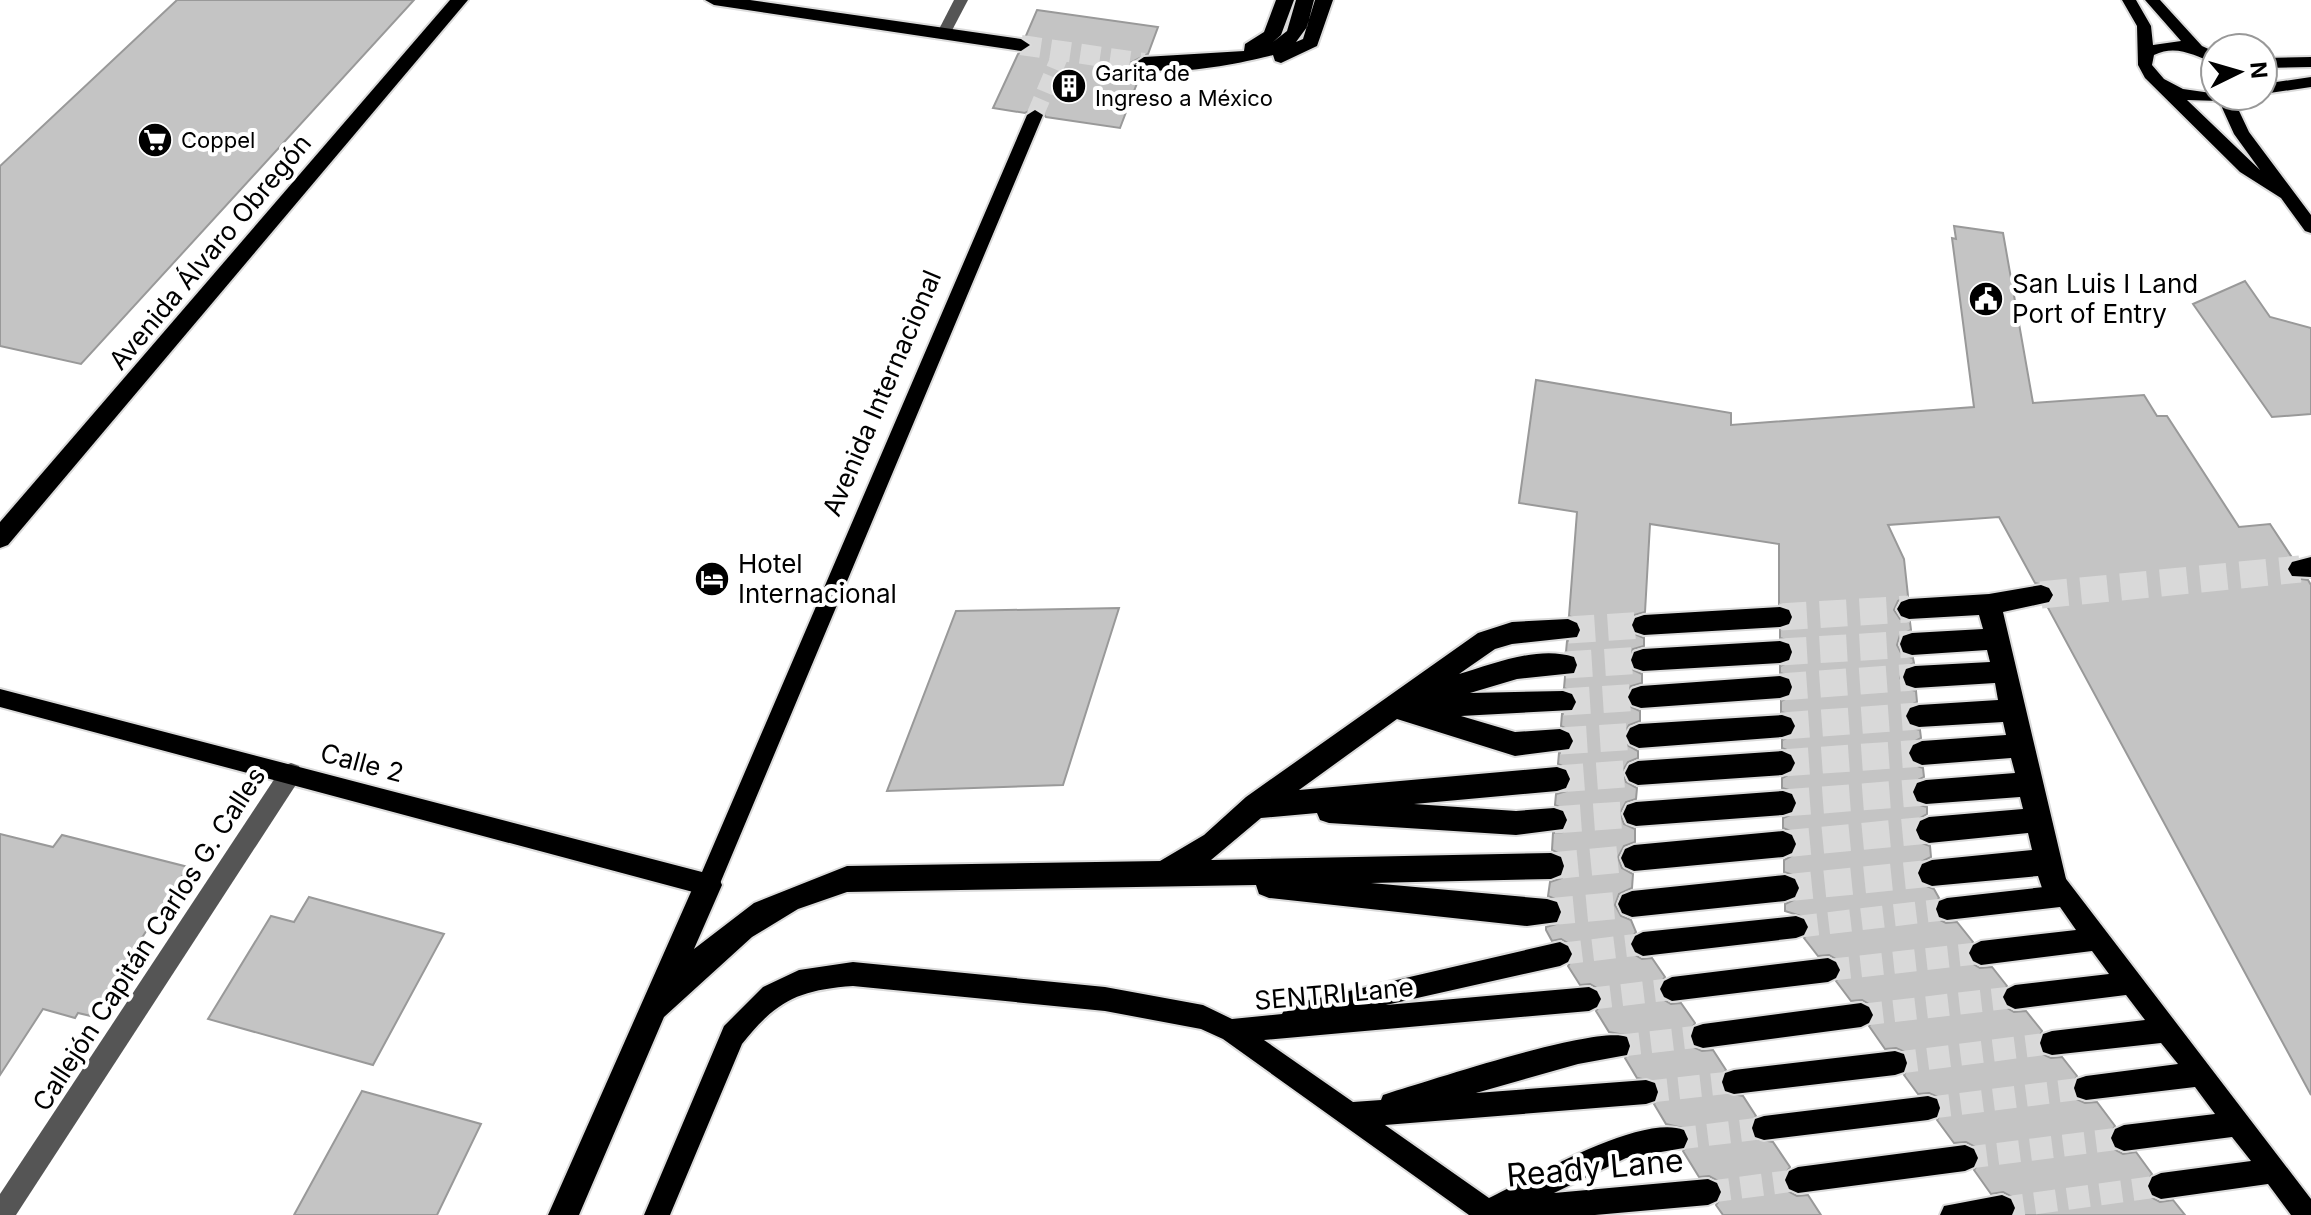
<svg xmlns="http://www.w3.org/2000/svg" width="2311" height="1215" viewBox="0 0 2311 1215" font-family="Inter,sans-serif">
  <rect width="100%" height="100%" fill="#fff"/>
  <g fill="#c4c4c4" stroke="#999" stroke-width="2">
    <polygon points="177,0 414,0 81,364 0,346 0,166"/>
    <polygon points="1037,10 1158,27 1148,54 1132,62 1142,70 1120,128 1046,117 1037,107 1025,113 993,108 1018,54 1033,46 1025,38"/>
    <polygon points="1954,226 2003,233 2033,403 2144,395 2157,416 2167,416 2239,527 2270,524 2293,559 2285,568 2289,577 2308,580 2311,585 2311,1095 2047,606 2056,596 2052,587 2035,583 1999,517 1888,525 1904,559 1908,596 1898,601 1894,610 1900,619 1910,622 1911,630 1900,635 1897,645 1902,655 1913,658 1914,663 1903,668 1900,678 1905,688 1916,691 1917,702 1907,707 1903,717 1909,727 1920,730 1921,738 1910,744 1906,754 1912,764 1923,768 1924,777 1914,782 1910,793 1916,804 1927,807 1927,814 1917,820 1913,831 1919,842 1930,846 1931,857 1919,863 1915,874 1919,883 1934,889 1939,898 1933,908 1936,918 1946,923 1957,922 1973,942 1966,952 1970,962 1980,968 1992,967 2007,986 2000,996 2004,1006 2014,1012 2026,1011 2042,1031 2037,1042 2040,1053 2051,1058 2062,1057 2077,1076 2071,1087 2074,1098 2085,1103 2097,1102 2115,1126 2108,1137 2112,1148 2123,1154 2136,1152 2152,1174 2145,1185 2149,1196 2160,1202 2173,1200 2185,1215 2015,1215 2018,1207 2014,1198 2003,1192 1991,1194 1974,1170 1981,1159 1977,1148 1966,1142 1954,1143 1937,1120 1943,1109 1940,1098 1929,1093 1918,1094 1904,1075 1910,1064 1907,1053 1896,1048 1885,1049 1869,1026 1876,1016 1872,1006 1862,1000 1851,1001 1836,981 1843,971 1839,961 1829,955 1818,956 1804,938 1811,928 1807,918 1785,911 1785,904 1798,898 1802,887 1796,876 1784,872 1784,860 1795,854 1799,843 1793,832 1783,828 1783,818 1795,813 1799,802 1793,791 1782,788 1782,778 1794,772 1798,762 1792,752 1782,748 1782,740 1794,735 1798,725 1792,715 1781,712 1781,701 1792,696 1795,686 1790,676 1780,673 1780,666 1792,661 1795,651 1790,641 1780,638 1780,630 1792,625 1795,616 1790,607 1779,604 1779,544 1650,524 1645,612 1634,615 1629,624 1632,633 1644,638 1644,646 1633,649 1628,659 1631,669 1642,674 1642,683 1631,686 1625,696 1629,706 1640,711 1640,721 1629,725 1623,735 1627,745 1638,751 1638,758 1628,762 1622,772 1626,782 1637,788 1636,799 1626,802 1620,813 1624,824 1635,829 1635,842 1624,846 1618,857 1622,868 1633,874 1632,888 1619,894 1615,905 1621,916 1631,920 1636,932 1628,943 1632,953 1642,959 1652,958 1665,977 1657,988 1661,998 1671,1004 1681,1003 1695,1023 1688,1035 1691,1046 1702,1051 1713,1050 1726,1070 1719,1081 1722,1092 1743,1096 1756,1116 1749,1127 1752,1138 1773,1142 1790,1167 1782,1179 1786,1190 1797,1196 1808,1195 1821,1215 1723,1215 1716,1205 1724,1193 1720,1182 1709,1176 1699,1177 1683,1151 1691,1140 1687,1129 1666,1124 1654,1104 1661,1093 1658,1082 1637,1078 1625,1058 1633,1047 1630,1036 1609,1032 1596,1011 1604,1000 1600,990 1590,984 1580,985 1568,966 1575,955 1571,945 1561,939 1552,941 1546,930 1546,927 1560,923 1564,913 1560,901 1548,896 1550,882 1562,878 1567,867 1564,856 1552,850 1553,833 1563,832 1570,821 1566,810 1555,805 1556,794 1567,791 1573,780 1569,769 1558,764 1559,753 1569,752 1576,742 1572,732 1561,726 1562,714 1572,713 1579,703 1575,693 1564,688 1565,677 1574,676 1580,666 1577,656 1566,652 1567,641 1580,638 1583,629 1578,620 1569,616 1577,512 1519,503 1536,380 1731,413 1731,425 1974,407 1952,238 1956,239"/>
    <polygon points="2245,281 2270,317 2311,328 2311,414 2272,417 2193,304"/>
    <polygon points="1119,608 1063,785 887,791 956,611"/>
    <polygon points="0,834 53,847 62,835 188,867 91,1016 78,1013 75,1018 43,1009 0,1075"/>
    <polygon points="309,897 444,934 373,1065 208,1019 271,916 294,922"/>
    <polygon points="362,1091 481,1124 437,1215 294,1215"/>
  </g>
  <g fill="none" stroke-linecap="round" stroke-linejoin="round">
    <polyline stroke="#d9d9d9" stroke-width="17" stroke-dasharray="17 8" stroke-linecap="butt" points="1035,115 1062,51"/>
    <g stroke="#d9d9d9" stroke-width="22" stroke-dasharray="22 11" stroke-linecap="butt">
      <polyline points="1796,927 1947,909"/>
      <polyline points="1560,954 1643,944"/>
      <polyline points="1828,970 1981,953"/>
      <polyline points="1589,999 1672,989"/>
      <polyline points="1861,1015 2015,997"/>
      <polyline points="1618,1046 1703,1036"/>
      <polyline points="1895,1063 2052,1043"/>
      <polyline points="1646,1092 1734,1082"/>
      <polyline points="1928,1108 2086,1088"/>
      <polyline points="1675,1139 1764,1128"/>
      <polyline points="1965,1158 2124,1138"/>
      <polyline points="1708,1192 1798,1180"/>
      <polyline points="2002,1208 2161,1186"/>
    </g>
    <polyline stroke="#d9d9d9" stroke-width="20" stroke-dasharray="20 10" stroke-linecap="butt" points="1021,45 1144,63"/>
    <g stroke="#d9d9d9" stroke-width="27" stroke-dasharray="27 13" stroke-linecap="butt">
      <polyline points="2041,595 2300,569"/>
      <polyline points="1780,617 1909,609"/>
      <polyline points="1568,630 1644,625"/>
      <polyline points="1780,652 1912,644"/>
      <polyline points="1565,665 1643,660"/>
      <polyline points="1780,687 1915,677"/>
      <polyline points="1563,702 1641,697"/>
      <polyline points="1782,726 1919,716"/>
      <polyline points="1560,741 1639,736"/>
      <polyline points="1782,763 1922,753"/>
      <polyline points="1557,779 1638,773"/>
      <polyline points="1783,803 1926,792"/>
      <polyline points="1554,820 1636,814"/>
      <polyline points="1783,844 1929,830"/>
      <polyline points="1551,866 1634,858"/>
      <polyline points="1785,888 1932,873"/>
      <polyline points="1547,912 1632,904"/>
    </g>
    <g stroke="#dbdbdb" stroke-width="4">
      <g id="major">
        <path d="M2122 0H2136L2151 26 2153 45 2181 41 2145 0H2160L2202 46 2215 52V63C2194 56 2177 44 2154 55L2152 65 2164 79 2183 89 2232 96 2249 132 2311 215V233L2305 231 2281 198 2240 172 2145 78 2138 65 2137 26ZM2187 100 2219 101 2234 134 2260 170Z"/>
        <polygon points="2311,57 2311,67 2263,68 2263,58"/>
        <polygon points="2311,77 2311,87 2263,94 2263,84"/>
        <polygon points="1035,110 1043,115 716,893 708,896 0,707 0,689 702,872 1027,115"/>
        <polygon points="2052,868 2060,871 2311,1199 2311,1215 2291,1215 2268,1184 2161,1199 2152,1195 2148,1186 2152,1177 2161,1173 2251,1161 2232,1137 2124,1151 2115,1147 2111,1138 2115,1129 2124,1125 2215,1114 2195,1087 2086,1100 2077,1097 2074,1088 2077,1079 2086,1076 2178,1064 2161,1043 2052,1055 2043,1052 2040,1043 2043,1034 2052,1031 2145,1020 2126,995 2015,1009 2007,1005 2003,997 2007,989 2015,985 2109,974 2092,951 1981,965 1973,961 1969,953 1973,945 1981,941 2076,930 2060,907 1947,920 1939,917 1936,909 1939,901 1947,898 2044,887 2041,879 2044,871"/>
        <polygon points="1796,916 1804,919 1808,927 1804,935 1796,938 1643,956 1635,952 1631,944 1635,936 1643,932"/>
        <path d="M1560 942 1568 946 1572 954 1568 962 1560 966 1386 1005 1589 987 1597 991 1601 999 1597 1007 1589 1011 1264 1040 1353 1102 1381 1100 1383 1095 1392 1092C1433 1080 1596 1025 1627 1037L1630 1046 1627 1055 1578 1064 1476 1093 1646 1080 1655 1083 1658 1092 1655 1101 1646 1104 1385 1125 1489 1198C1530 1178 1642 1113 1684 1130L1688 1139 1684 1148 1626 1158 1554 1193 1708 1179 1717 1183 1721 1192 1717 1201 1708 1205 1595 1215H1469L1223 1039 1201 1029 1105 1011 853 986C798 990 776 1001 742 1044L670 1215H644L724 1026 763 987 799 970 853 962 1105 987 1203 1005 1232 1019 1282 1014 1285 1008 1293 1004Z"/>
        <polygon points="1828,958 1836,962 1840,970 1836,978 1828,982 1672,1001 1664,997 1660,989 1664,981 1672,977"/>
        <polygon points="1861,1003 1869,1007 1873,1015 1869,1023 1861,1027 1703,1048 1694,1045 1691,1036 1694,1027 1703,1024"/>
        <polygon points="1895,1051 1904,1054 1907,1063 1904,1072 1895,1075 1734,1094 1725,1091 1722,1082 1725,1073 1734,1070"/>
        <polygon points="1928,1096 1937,1099 1940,1108 1937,1117 1928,1120 1764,1140 1755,1137 1752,1128 1755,1119 1764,1116"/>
        <polygon points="1965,1145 1974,1149 1978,1158 1974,1167 1965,1171 1798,1193 1789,1189 1785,1180 1789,1171 1798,1167"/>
        <polygon points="2002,1195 2011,1199 2015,1208 2012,1215 1940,1215 1944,1206"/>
      </g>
    </g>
    <g stroke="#dbdbdb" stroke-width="4">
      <g id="highway">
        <polygon points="450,0 468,0 8,545 0,548 0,522"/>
        <polygon points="705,0 750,0 1021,39 1030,45 1021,51 714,5"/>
        <path d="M1276 0H1294L1281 35 1273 42 1287 31 1296 0H1314L1307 27 1296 42 1303 39 1315 0H1333L1317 46 1281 63 1275 61 1273 55C1248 62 1153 82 1135 63L1144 57 1244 51 1245 44 1264 32Z"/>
        <polygon points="2311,557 2311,577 2292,576 2288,569 2292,562"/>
        <polygon points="2041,585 2049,588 2053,595 2049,602 2003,612 2066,879 2062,888 2052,892 2042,888 2038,876 1932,886 1922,882 1918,873 1922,864 1932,860 2032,850 2028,833 1929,843 1920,839 1916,830 1920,821 1929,817 2023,809 2020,797 1926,804 1917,801 1913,792 1917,783 1926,780 2015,773 2011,758 1922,765 1913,761 1909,753 1913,745 1922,741 2006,735 2003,722 1919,727 1910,724 1906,716 1910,708 1919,705 1998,700 1995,683 1915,688 1906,685 1903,677 1906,669 1915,666 1990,662 1987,650 1912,655 1903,652 1900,644 1903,636 1912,633 1983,629 1979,615 1909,619 1901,616 1897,609 1901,602 1909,599 1989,594"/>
        <polygon points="1780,607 1789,610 1792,617 1789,624 1780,627 1644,635 1635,632 1632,625 1635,618 1644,615"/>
        <path d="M1568 619 1577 623 1580 630 1577 637 1512 644 1495 649 1459 674C1493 664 1539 645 1574 657L1577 665 1574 673 1517 679 1470 693 1563 691 1572 694 1576 702 1572 710 1461 716 1515 732 1560 729 1569 733 1573 741 1569 749 1515 756 1397 719 1299 790 1557 767 1566 770 1570 779 1566 788 1557 791 1414 804 1516 811 1554 808 1563 811 1567 820 1563 829 1516 835 1329 823 1320 820 1317 813 1261 818 1211 860 1551 853 1561 857 1564 866 1561 875 1551 879 1371 883 1547 899 1557 902 1561 912 1557 922 1527 926 1269 898 1259 894 1256 885 847 892 798 909 752 937 664 1017 579 1215H548L698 876 708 872 718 876 722 885 694 949 754 903 847 866 1160 861 1204 835 1246 797 1478 633 1512 622Z"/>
        <polygon points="1780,641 1789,644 1792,652 1789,660 1780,663 1643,671 1634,668 1631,660 1634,652 1643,649"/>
        <polygon points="1780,676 1789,679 1792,687 1789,695 1780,698 1641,708 1632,705 1628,697 1632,689 1641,686"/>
        <polygon points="1782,715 1791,718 1795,726 1791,734 1782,737 1639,748 1630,744 1626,736 1630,728 1639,724"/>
        <polygon points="1782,751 1791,755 1795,763 1791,771 1782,775 1638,785 1629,781 1625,773 1629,765 1638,761"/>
        <polygon points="1783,791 1792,794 1796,803 1792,812 1783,815 1636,826 1627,823 1623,814 1627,805 1636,802"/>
        <polygon points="1783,831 1792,835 1796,844 1792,853 1783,857 1634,871 1625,867 1621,858 1625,849 1634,845"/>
        <polygon points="1785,875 1795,879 1799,888 1795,897 1785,901 1632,917 1622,913 1618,904 1622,895 1632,891"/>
      </g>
    </g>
    <g fill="#555" fill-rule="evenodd">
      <polygon points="954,0 968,0 948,38 938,38 936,35"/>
      <polygon points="291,763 299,766 302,773 299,780 16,1215 0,1215 0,1194 283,766"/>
    </g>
    <use href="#major" fill="#000" fill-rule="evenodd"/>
    <use href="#highway" fill="#000" fill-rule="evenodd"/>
  </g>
  <defs>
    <g id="building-disc" transform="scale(1.8)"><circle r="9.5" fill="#000" stroke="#fff"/><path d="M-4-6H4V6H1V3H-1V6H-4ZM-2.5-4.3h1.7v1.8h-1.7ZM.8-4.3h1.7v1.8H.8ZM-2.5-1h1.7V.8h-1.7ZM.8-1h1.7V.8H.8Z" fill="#fff"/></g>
    <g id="supermarket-disc" transform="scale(1.8)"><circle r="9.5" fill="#000" stroke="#fff"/><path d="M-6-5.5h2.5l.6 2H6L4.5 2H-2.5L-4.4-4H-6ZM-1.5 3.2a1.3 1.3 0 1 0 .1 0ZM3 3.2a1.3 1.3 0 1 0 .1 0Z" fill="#fff"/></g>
    <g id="civic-disc" transform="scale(1.8)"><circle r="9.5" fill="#000" stroke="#fff"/><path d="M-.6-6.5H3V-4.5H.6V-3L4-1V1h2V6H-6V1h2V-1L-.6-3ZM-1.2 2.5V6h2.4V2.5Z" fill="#fff"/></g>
    <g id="hotel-disc" transform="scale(1.8)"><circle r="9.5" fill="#000" stroke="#fff"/><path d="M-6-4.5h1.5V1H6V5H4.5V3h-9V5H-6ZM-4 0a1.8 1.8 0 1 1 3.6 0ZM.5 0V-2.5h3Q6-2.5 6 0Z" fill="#fff"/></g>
  </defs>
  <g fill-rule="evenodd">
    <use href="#building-disc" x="1069" y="86"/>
    <use href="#supermarket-disc" x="155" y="140"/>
    <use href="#civic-disc" x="1986" y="299"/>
    <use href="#hotel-disc" x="712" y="579"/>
  </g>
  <g text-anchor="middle" stroke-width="8" stroke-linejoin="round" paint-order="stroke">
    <g font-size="22" fill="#000" stroke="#fff" text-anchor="start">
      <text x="1095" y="81">Garita de<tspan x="1095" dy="25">Ingreso a México</tspan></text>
      <text x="181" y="148">Coppel</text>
    </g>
    <g font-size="26" fill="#000" stroke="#fff">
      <text transform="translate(210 252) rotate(-50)" y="9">Avenida Álvaro Obregón</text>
      <text transform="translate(882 393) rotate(-67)" y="9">Avenida Internacional</text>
      <text transform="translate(362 763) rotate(15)" y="9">Calle 2</text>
      <text transform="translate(149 939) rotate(-57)" y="9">Callejón Capitán Carlos G. Calles</text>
      <text transform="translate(1334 994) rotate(-5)" y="9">SENTRI Lane</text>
    </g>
    <g font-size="26" fill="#000" stroke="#fff" text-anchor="start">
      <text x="2012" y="293">San Luis I Land<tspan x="2012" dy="30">Port of Entry</tspan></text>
      <text x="738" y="573">Hotel<tspan x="738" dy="30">Internacional</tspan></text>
    </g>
    <g font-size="32" fill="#000" stroke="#fff">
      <text transform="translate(1595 1168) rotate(-5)" y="11">Ready Lane</text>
    </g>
  </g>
  <g transform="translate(2239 72) rotate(85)"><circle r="38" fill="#ffffff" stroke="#999999" stroke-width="2"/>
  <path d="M0-6L14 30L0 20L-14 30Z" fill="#000000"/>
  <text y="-12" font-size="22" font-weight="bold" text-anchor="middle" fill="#000000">N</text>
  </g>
</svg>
